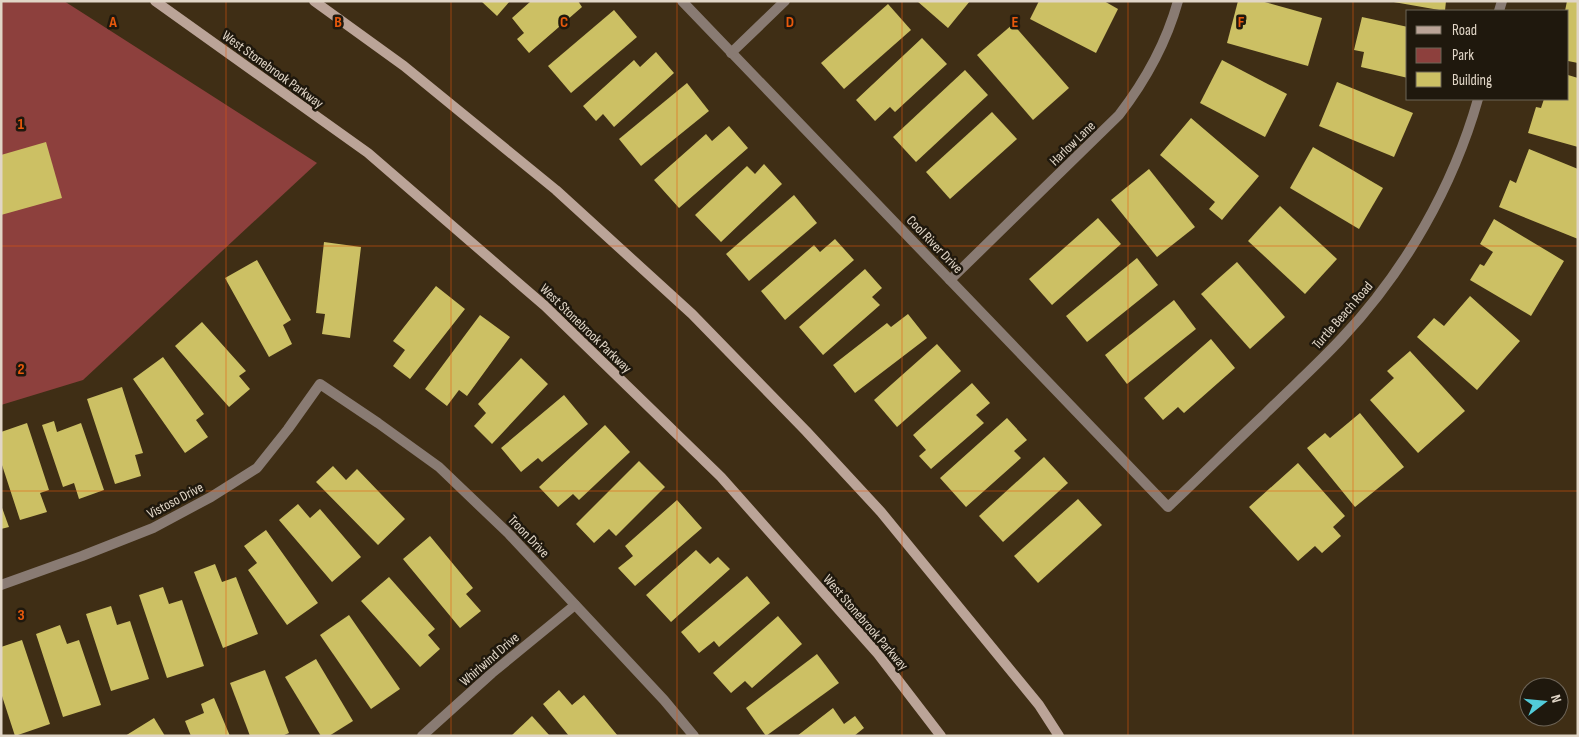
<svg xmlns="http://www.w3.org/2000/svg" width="1579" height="737" viewBox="0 0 1579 737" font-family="'Sofia Sans Condensed',sans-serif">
  <rect width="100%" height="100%" fill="#3f2e15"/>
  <polygon fill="#8d403d" points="1,1 64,1 317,163 83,380 1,405"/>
  <g fill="#ccc064">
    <polygon points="481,1 510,1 497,16"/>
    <polygon points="531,1 578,1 582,7 529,53 517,39 524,33 512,18"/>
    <polygon points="917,1 970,1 948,28"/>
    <polygon points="1039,1 1104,1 1118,9 1096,53 1030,19"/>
    <polygon points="1238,1 1261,1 1322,18 1308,66 1227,43"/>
    <polygon points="1388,1 1446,1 1445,11"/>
    <polygon points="1567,1 1578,1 1578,63 1568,61 1568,11 1565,11"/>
    <polygon points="888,4 911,30 844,89 821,63"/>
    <polygon points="614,10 637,37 571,93 548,66"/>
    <polygon points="1362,17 1408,27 1408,78 1361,67 1364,52 1354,50"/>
    <polygon points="1013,24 1069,88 1033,120 977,55"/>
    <polygon points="922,38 947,64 895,112 890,107 875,121 856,100"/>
    <polygon points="656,52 674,73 614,127 603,114 596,121 583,106 634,60 640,67"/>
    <polygon points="1222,60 1287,94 1265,137 1200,103"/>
    <polygon points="965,70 988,95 916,162 893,137"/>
    <polygon points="1568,75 1578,78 1578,147 1528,133 1536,107 1541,108 1544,99 1568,99"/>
    <polygon points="1337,82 1413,113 1394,157 1319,126"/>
    <polygon points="687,83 709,111 641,166 619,139"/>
    <polygon points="992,112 1017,139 950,199 926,172"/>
    <polygon points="1191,118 1259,176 1222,220 1209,209 1215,202 1160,155"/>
    <polygon points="729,126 748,148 679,208 654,180 706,134 712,141"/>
    <polygon points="46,142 62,198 1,215 1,155"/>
    <polygon points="1313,147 1383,188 1359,229 1290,188"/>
    <polygon points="1529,149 1578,169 1578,239 1499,207 1510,180 1516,183"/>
    <polygon points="764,164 782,184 721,242 695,215 747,166 755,174"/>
    <polygon points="1149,169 1195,227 1157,257 1111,200"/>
    <polygon points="794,195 817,223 749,281 726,254"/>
    <polygon points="1280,206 1337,259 1305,294 1248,241"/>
    <polygon points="1098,218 1121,244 1052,305 1029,279"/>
    <polygon points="1494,219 1564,261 1531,316 1470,280 1480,264 1484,266 1493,252 1480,244"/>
    <polygon points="835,239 854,260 785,320 761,291 814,245 820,252"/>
    <polygon points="324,242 361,247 350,338 322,334 325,314 316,313"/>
    <polygon points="1137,258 1158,285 1087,342 1066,316"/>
    <polygon points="257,260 291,320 283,325 292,344 269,357 225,278"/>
    <polygon points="1237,262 1285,317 1250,349 1201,294"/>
    <polygon points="865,269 882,288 872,297 880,305 823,355 799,327"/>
    <polygon points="436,286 465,309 410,379 393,366 405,350 393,341"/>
    <polygon points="1470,296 1520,341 1477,390 1417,337 1434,318 1444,326"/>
    <polygon points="1174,300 1196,329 1127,384 1105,355"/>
    <polygon points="908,314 927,338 855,393 833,365 887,323 891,327"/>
    <polygon points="480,315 510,337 467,396 459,390 447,406 425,389"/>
    <polygon points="202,322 246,371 239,376 250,389 229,407 175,346"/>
    <polygon points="1211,339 1235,368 1184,413 1178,407 1163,420 1144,398"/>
    <polygon points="937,344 961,371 897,427 874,400"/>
    <polygon points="1410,351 1465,411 1418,453 1370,400 1394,378 1387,371"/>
    <polygon points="163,357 204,414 196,420 208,437 185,453 133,379"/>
    <polygon points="521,358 548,384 492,444 474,426 486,413 478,404"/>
    <polygon points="972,383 990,403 976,415 984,423 931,469 919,456 926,450 913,435"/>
    <polygon points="122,387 143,453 135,455 141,476 115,484 87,399"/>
    <polygon points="564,395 588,424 542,462 538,458 521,472 501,448"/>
    <polygon points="1360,413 1404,467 1355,507 1307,448 1325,433 1330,438"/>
    <polygon points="1007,418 1027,440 1014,451 1021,458 966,507 940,478"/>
    <polygon points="54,421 57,432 81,423 104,490 79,499 74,483 63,487 42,425"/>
    <polygon points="27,423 49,490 40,493 47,512 20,520 1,462 1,432"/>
    <polygon points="605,425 630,452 579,500 573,494 558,507 539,487"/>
    <polygon points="1044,457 1068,483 1003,542 979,516"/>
    <polygon points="639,461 665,487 616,536 609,529 594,543 576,524"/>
    <polygon points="1298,463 1345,516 1333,527 1341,536 1322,553 1315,546 1298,561 1249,507"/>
    <polygon points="333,466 346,480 357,469 405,519 378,545 316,482"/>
    <polygon points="1078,499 1102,525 1038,583 1014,556"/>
    <polygon points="677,500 702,528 635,586 618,568 633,556 625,546"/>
    <polygon points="298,504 310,518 320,509 361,557 332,582 279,520"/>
    <polygon points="1,505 9,527 1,529"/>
    <polygon points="266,530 318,603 287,625 248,570 257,563 244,546"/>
    <polygon points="430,536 473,588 466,594 481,611 460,628 403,559"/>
    <polygon points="696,550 710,564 718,557 730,569 671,622 646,595"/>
    <polygon points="215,564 222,582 236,577 258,634 223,648 194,572"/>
    <polygon points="747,576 770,603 719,647 714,641 699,653 681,632"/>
    <polygon points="389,577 435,629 428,635 440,649 420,667 361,601"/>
    <polygon points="163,587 169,604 182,600 204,666 167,678 139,595"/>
    <polygon points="111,606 117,625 130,621 149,679 111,691 86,614"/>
    <polygon points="349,615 400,689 371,709 320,635"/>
    <polygon points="778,616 802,644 752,688 745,681 731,693 713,673"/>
    <polygon points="60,625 67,644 79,640 101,705 63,717 36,634"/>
    <polygon points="22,640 50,724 15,736 1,693 1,647"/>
    <polygon points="817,654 839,683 766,736 746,708"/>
    <polygon points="316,659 353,721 329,736 321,736 285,677"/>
    <polygon points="265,670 289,733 282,736 250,736 230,683"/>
    <polygon points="559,690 572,705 584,695 618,736 569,736 543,704"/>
    <polygon points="214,698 230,736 191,736 185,721 204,713 201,704"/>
    <polygon points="833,708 844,724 855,716 864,728 854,736 797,736"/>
    <polygon points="532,716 550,736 511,736"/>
    <polygon points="154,718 165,736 125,736"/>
  </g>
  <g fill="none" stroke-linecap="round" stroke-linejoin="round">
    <g stroke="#897b73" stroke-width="10">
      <path d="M682 1 1168 507C1200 477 1232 445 1264 415 1290 389 1317 365 1342 338 1405 271 1453 187 1478 99"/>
      <polyline points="1499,11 1502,1"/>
      <polyline points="731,53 785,1"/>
      <path d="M950 280 1119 115C1146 80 1166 44 1178 1"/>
      <polyline points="1,585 82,556 153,528 211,497 257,468 288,429 320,384 378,423 439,467 509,534 664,700 694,736"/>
      <polyline points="422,736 492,673 575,605"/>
    </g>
    <g stroke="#bba498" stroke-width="10">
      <polyline points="155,1 368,153 545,306 721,477 878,654 941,736"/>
      <polyline points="314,1 404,66 556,190 692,314 806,431 881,512 1039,705 1059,736"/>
    </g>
  </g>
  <path fill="none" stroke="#e8590c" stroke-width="1" stroke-opacity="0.55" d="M226 1V736M451 1V736M677 1V736M902 1V736M1128 1V736M1353 1V736M1 246H1578M1 491H1578"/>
  <g text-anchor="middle" stroke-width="5" stroke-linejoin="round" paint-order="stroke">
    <g font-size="14" fill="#e1d6c7" stroke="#1f180d">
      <text transform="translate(273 69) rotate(36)" y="5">West Stonebrook Parkway</text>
      <text transform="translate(1072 143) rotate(-44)" y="5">Harlow Lane</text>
      <text transform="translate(935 244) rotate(46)" y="5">Cool River Drive</text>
      <text transform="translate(1342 315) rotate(-49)" y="5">Turtle Beach Road</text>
      <text transform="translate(586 328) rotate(44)" y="5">West Stonebrook Parkway</text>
      <text transform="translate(175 500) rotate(-28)" y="5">Vistoso Drive</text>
      <text transform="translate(529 536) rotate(46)" y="5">Troon Drive</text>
      <text transform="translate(866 622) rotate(49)" y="5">West Stonebrook Parkway</text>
      <text transform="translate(489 659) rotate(-41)" y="5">Whirlwind Drive</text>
    </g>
  </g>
  <g font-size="16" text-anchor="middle" font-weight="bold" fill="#e8590c" stroke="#1f180d" stroke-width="5" stroke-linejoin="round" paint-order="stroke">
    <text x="113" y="27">A</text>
    <text x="338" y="27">B</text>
    <text x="564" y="27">C</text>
    <text x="790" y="27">D</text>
    <text x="1015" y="27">E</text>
    <text x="1241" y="27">F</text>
    <text x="21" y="129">1</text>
    <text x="21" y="374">2</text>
    <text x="21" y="620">3</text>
  </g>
  <rect width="1579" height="737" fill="none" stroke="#e1d6c7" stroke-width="5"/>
  <rect x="1406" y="10" width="162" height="90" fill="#1f180d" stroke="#6d6457"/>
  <rect x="1416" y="26" width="25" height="8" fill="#bba498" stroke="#6d6457"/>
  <text x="1452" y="35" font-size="15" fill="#e1d6c7">Road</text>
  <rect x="1416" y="48" width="25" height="15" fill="#8d403d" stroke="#6d6457"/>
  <text x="1452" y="60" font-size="15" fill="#e1d6c7">Park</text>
  <rect x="1416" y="72" width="25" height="15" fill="#ccc064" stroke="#6d6457"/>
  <text x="1452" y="85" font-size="15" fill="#e1d6c7">Building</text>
  <g transform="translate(1544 702) rotate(74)"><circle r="24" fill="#1f180d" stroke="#6d6457"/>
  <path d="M0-4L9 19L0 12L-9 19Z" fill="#52cbd9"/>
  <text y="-8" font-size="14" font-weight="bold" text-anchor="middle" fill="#e1d6c7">N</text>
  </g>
</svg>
